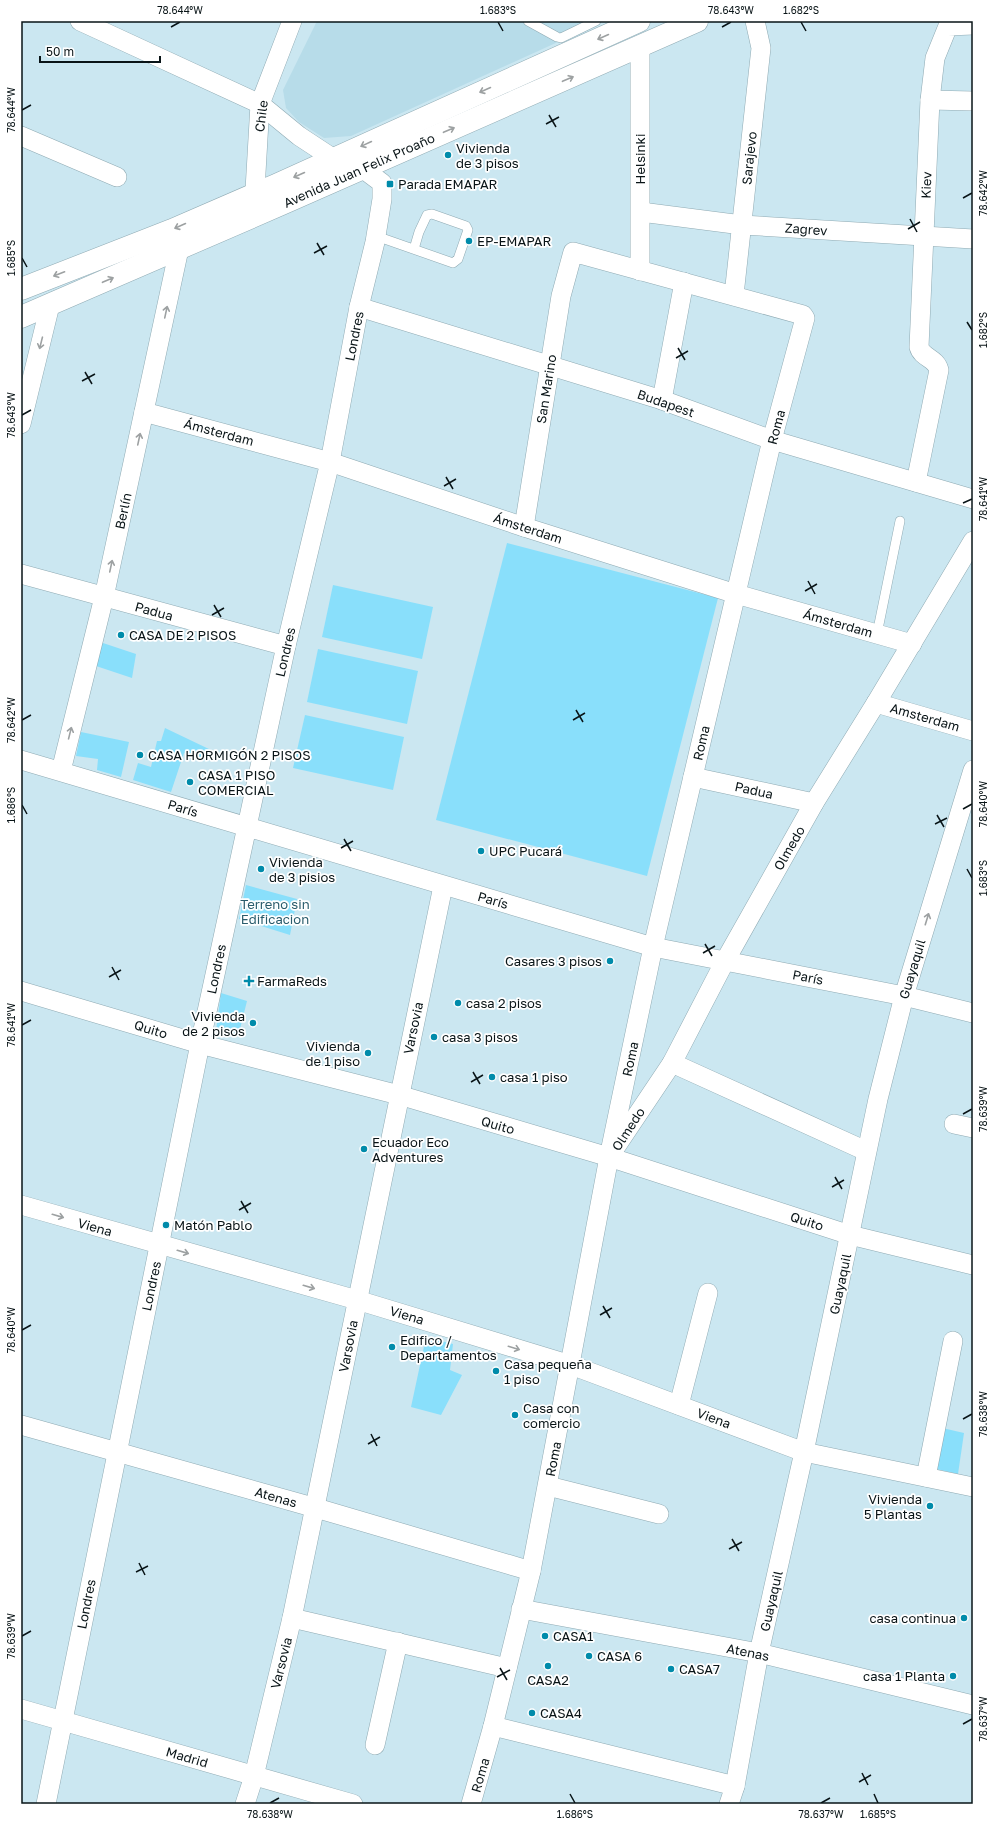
<svg xmlns="http://www.w3.org/2000/svg" width="994" height="1825" viewBox="0 0 994 1825" font-family="'Golos Text',sans-serif">
  <rect width="100%" height="100%" fill="#cbe7f1"/>
  <polygon fill="#b7dce9" points="317,21 604,21 351,136 324,138 299,122 286,108 283,90"/>
  <g fill="#89dffb">
    <polygon points="507,543 718,598 647,876 436,820"/>
    <polygon points="333,585 433,607 422,659 322,637"/>
    <polygon points="100,642 136,654 132,678 96,666"/>
    <polygon points="318,649 418,671 407,724 307,702"/>
    <polygon points="305,715 404,737 393,790 293,768"/>
    <polygon points="165,728 211,750 208,762 184,753 171,792 133,780 138,763 151,767 157,741 161,741"/>
    <polygon points="81,732 129,742 121,777 97,770 98,759 76,756"/>
    <polygon points="246,885 297,899 290,935 239,919"/>
    <polygon points="221,993 247,1001 238,1037 216,1031"/>
    <polygon points="426,1337 453,1344 450,1370 462,1375 441,1415 411,1407"/>
    <polygon points="938,1427 964,1433 958,1474 932,1468"/>
  </g>
  <g fill="none" stroke-linecap="round" stroke-linejoin="round">
    <g stroke="#8faab3" stroke-width="10">
      <g id="lane">
        <polyline points="528,21 557,37 561,38 596,21"/>
        <polyline points="376,236 453,263 458,259 468,230 466,226 432,214 427,215 419,232 414,249"/>
        <polyline points="877,634 900,521"/>
      </g>
    </g>
    <g stroke="#8faab3" stroke-width="20">
      <g id="street">
        <polyline points="640,48 640,271"/>
        <polyline points="930,100 973,101"/>
        <polyline points="21,136 117,177"/>
        <polyline points="254,207 260,104 292,21"/>
        <polyline points="641,212 742,225 973,239"/>
        <polyline points="734,295 761,48 755,21"/>
        <polyline points="359,307 662,400 772,440 973,499"/>
        <polyline points="662,400 684,282"/>
        <polyline points="144,412 330,462 524,527 736,594 912,644"/>
        <polyline points="21,424 50,305"/>
        <path d="M916 482 939 370C936 358 922 358 919 347L930 100 935 58 948 26 973 25"/>
        <polyline points="21,574 286,646"/>
        <polyline points="876,703 973,731"/>
        <polyline points="21,760 653,947 904,996 973,1013"/>
        <polyline points="61,771 104,597 179,249"/>
        <polyline points="693,777 814,803"/>
        <polyline points="21,991 200,1044 399,1095 609,1157 850,1235 973,1265"/>
        <polyline points="672,1063 866,1151"/>
        <polyline points="954,1124 973,1128"/>
        <polyline points="615,1148 672,1063 725,961 814,803 876,703 973,541"/>
        <polyline points="21,1205 357,1300 571,1365 804,1452 973,1487"/>
        <polyline points="679,1405 708,1293"/>
        <polyline points="21,1425 316,1508 531,1571"/>
        <polyline points="926,1477 953,1341"/>
        <polyline points="548,1486 659,1514"/>
        <polyline points="521,1609 759,1653 973,1705"/>
        <polyline points="292,1618 507,1668"/>
        <polyline points="21,1709 353,1804"/>
        <polyline points="493,1726 735,1786"/>
        <polyline points="375,1745 398,1642"/>
        <polyline points="46,1804 200,1044 286,646 330,462 359,307 375,242 382,199 382,183 362,168 334,159 299,136 260,104 80,21"/>
        <polyline points="245,1804 254,1776 292,1618 443,886"/>
        <polyline points="471,1804 493,1726 531,1571 609,1157 653,947 772,440 805,318 803,315 573,252 561,296 524,527"/>
        <polyline points="729,1804 735,1786 759,1653 804,1452 878,1099 904,996 973,770"/>
      </g>
    </g>
    <g stroke="#8faab3" stroke-width="23">
      <g id="secondary">
        <polyline points="21,289 172,230 276,185 639,21"/>
        <polyline points="21,317 284,203 697,21"/>
      </g>
    </g>
    <use href="#lane" stroke="#fff" stroke-width="9"/>
    <use href="#street" stroke="#fff" stroke-width="19"/>
    <use href="#secondary" stroke="#fff" stroke-width="22"/>
  </g>
  <defs><path id="oneway-shaft" d="M-6 0H5M1.5-3L5.5 0L1.5 3" fill="none" stroke-width="1.6" stroke-linecap="round" stroke-linejoin="round"/></defs>
  <g stroke="#9da1a2">
    <use href="#oneway-shaft" transform="translate(603 37) rotate(156)"/>
    <use href="#oneway-shaft" transform="translate(568 79) rotate(-23)"/>
    <use href="#oneway-shaft" transform="translate(485 90) rotate(156)"/>
    <use href="#oneway-shaft" transform="translate(449 130) rotate(-23)"/>
    <use href="#oneway-shaft" transform="translate(366 144) rotate(155)"/>
    <use href="#oneway-shaft" transform="translate(299 175) rotate(156)"/>
    <use href="#oneway-shaft" transform="translate(180 226) rotate(156)"/>
    <use href="#oneway-shaft" transform="translate(59 274) rotate(159)"/>
    <use href="#oneway-shaft" transform="translate(108 280) rotate(-23)"/>
    <use href="#oneway-shaft" transform="translate(166 312) rotate(-78)"/>
    <use href="#oneway-shaft" transform="translate(41 343) rotate(104)"/>
    <use href="#oneway-shaft" transform="translate(139 439) rotate(-78)"/>
    <use href="#oneway-shaft" transform="translate(111 566) rotate(-78)"/>
    <use href="#oneway-shaft" transform="translate(70 733) rotate(-76)"/>
    <use href="#oneway-shaft" transform="translate(927 919) rotate(-73)"/>
    <use href="#oneway-shaft" transform="translate(58 1216) rotate(16)"/>
    <use href="#oneway-shaft" transform="translate(183 1252) rotate(16)"/>
    <use href="#oneway-shaft" transform="translate(309 1287) rotate(16)"/>
    <use href="#oneway-shaft" transform="translate(514 1348) rotate(17)"/>
  </g>
  <path fill="none" stroke="#091417" stroke-width="1.5" d="M498 22 503 31M801 22 806 31M171 27 180 22M722 27 731 22M22 110 31 105M549 115 556 127M546 124 559 117M963 198 972 193M910 219 917 232M908 229 920 222M317 243 324 255M314 253 327 246M22 258 27 267M967 322 972 330M678 348 685 360M676 358 688 351M85 372 92 384M82 381 95 374M22 415 31 410M446 477 453 489M444 486 456 479M963 503 972 499M808 581 815 594M805 591 817 584M214 605 221 617M212 615 224 608M576 710 583 722M22 720 31 715M573 720 585 713M22 805 27 814M963 809 972 804M937 815 944 827M935 824 947 818M344 839 351 851M341 848 353 841M967 869 972 878M705 944 712 956M703 953 715 946M112 967 119 980M109 977 121 970M22 1025 31 1020M473 1072 480 1084M471 1082 483 1075M963 1114 972 1109M835 1177 842 1189M832 1187 844 1180M241 1201 248 1213M239 1210 251 1203M603 1306 610 1318M600 1315 612 1308M22 1330 31 1325M963 1419 972 1414M371 1434 377 1446M368 1444 380 1437M732 1539 739 1551M729 1549 742 1542M139 1563 145 1575M136 1572 148 1566M22 1636 31 1631M500 1668 507 1680M497 1677 510 1670M963 1724 972 1719M862 1773 868 1785M859 1782 871 1775M570 1794 575 1803M874 1794 878 1803M270 1803 279 1798M821 1803 830 1798"/>
  <g fill="#008baa" stroke="#fff" stroke-width="1.5">
    <circle cx="448" cy="155" r="4"/>
    <rect x="386" y="180" width="8" height="8" rx="2"/>
    <circle cx="469" cy="241" r="4"/>
    <circle cx="121" cy="635" r="4"/>
    <circle cx="140" cy="755" r="4"/>
    <circle cx="190" cy="782" r="4"/>
    <circle cx="481" cy="851" r="4"/>
    <circle cx="261" cy="869" r="4"/>
    <circle cx="610" cy="961" r="4"/>
    <path d="M247 975h4v4h4v4h-4v4h-4v-4h-4v-4h4z"/>
    <circle cx="458" cy="1003" r="4"/>
    <circle cx="253" cy="1023" r="4"/>
    <circle cx="434" cy="1037" r="4"/>
    <circle cx="368" cy="1053" r="4"/>
    <circle cx="492" cy="1077" r="4"/>
    <circle cx="364" cy="1149" r="4"/>
    <circle cx="166" cy="1225" r="4"/>
    <circle cx="392" cy="1347" r="4"/>
    <circle cx="496" cy="1371" r="4"/>
    <circle cx="515" cy="1415" r="4"/>
    <circle cx="930" cy="1506" r="4"/>
    <circle cx="964" cy="1618" r="4"/>
    <circle cx="545" cy="1636" r="4"/>
    <circle cx="589" cy="1656" r="4"/>
    <circle cx="548" cy="1666" r="4"/>
    <circle cx="671" cy="1669" r="4"/>
    <circle cx="953" cy="1676" r="4"/>
    <circle cx="532" cy="1713" r="4"/>
  </g>
  <g text-anchor="middle" stroke-width="3.5" stroke-linejoin="round" paint-order="stroke">
    <g font-size="13" fill="#091417" stroke="#fff">
      <text transform="translate(261 116) rotate(-83)" y="5">Chile</text>
      <text transform="translate(749 158) rotate(-84)" y="5">Sarajevo</text>
      <text transform="translate(640 159) rotate(-90)" y="5">Helsinki</text>
      <text transform="translate(359 170) rotate(-24)" y="5">Avenida Juan Felix Proaño</text>
      <text transform="translate(926 185) rotate(-88)" y="5">Kiev</text>
      <text transform="translate(806 229) rotate(4)" y="5">Zagrev</text>
      <text transform="translate(354 336) rotate(-79)" y="5">Londres</text>
      <text transform="translate(546 389) rotate(-81)" y="5">San Marino</text>
      <text transform="translate(666 403) rotate(19)" y="5">Budapest</text>
      <text transform="translate(776 427) rotate(-75)" y="5">Roma</text>
      <text transform="translate(219 432) rotate(15)" y="5">Ámsterdam</text>
      <text transform="translate(123 511) rotate(-78)" y="5">Berlín</text>
      <text transform="translate(528 528) rotate(18)" y="5">Ámsterdam</text>
      <text transform="translate(154 611) rotate(15)" y="5">Padua</text>
      <text transform="translate(838 623) rotate(16)" y="5">Ámsterdam</text>
      <text transform="translate(285 652) rotate(-77)" y="5">Londres</text>
      <text transform="translate(925 717) rotate(16)" y="5">Amsterdam</text>
      <text transform="translate(701 743) rotate(-77)" y="5">Roma</text>
      <text transform="translate(754 790) rotate(12)" y="5">Padua</text>
      <text transform="translate(183 808) rotate(17)" y="5">París</text>
      <text transform="translate(789 848) rotate(-60)" y="5">Olmedo</text>
      <text transform="translate(493 900) rotate(16)" y="5">París</text>
      <text transform="translate(216 969) rotate(-78)" y="5">Londres</text>
      <text transform="translate(912 969) rotate(-73)" y="5">Guayaquil</text>
      <text transform="translate(808 977) rotate(11)" y="5">París</text>
      <text transform="translate(413 1028) rotate(-78)" y="5">Varsovia</text>
      <text transform="translate(151 1029) rotate(17)" y="5">Quito</text>
      <text transform="translate(630 1059) rotate(-78)" y="5">Roma</text>
      <text transform="translate(498 1125) rotate(16)" y="5">Quito</text>
      <text transform="translate(628 1129) rotate(-57)" y="5">Olmedo</text>
      <text transform="translate(807 1221) rotate(18)" y="5">Quito</text>
      <text transform="translate(95 1227) rotate(16)" y="5">Viena</text>
      <text transform="translate(840 1284) rotate(-78)" y="5">Guayaquil</text>
      <text transform="translate(151 1286) rotate(-78)" y="5">Londres</text>
      <text transform="translate(407 1315) rotate(17)" y="5">Viena</text>
      <text transform="translate(348 1346) rotate(-79)" y="5">Varsovia</text>
      <text transform="translate(714 1418) rotate(20)" y="5">Viena</text>
      <text transform="translate(553 1459) rotate(-79)" y="5">Roma</text>
      <text transform="translate(276 1497) rotate(16)" y="5">Atenas</text>
      <text transform="translate(771 1601) rotate(-77)" y="5">Guayaquil</text>
      <text transform="translate(86 1604) rotate(-79)" y="5">Londres</text>
      <text transform="translate(748 1652) rotate(11)" y="5">Atenas</text>
      <text transform="translate(281 1663) rotate(-76)" y="5">Varsovia</text>
      <text transform="translate(187 1757) rotate(16)" y="5">Madrid</text>
      <text transform="translate(480 1775) rotate(-74)" y="5">Roma</text>
    </g>
    <g font-size="13" fill="#091417" stroke="#fff" text-anchor="start">
      <text x="456" y="153">Vivienda<tspan x="456" dy="15">de 3 pisos</tspan></text>
      <text x="398" y="189">Parada EMAPAR</text>
      <text x="477" y="246">EP-EMAPAR</text>
      <text x="129" y="640">CASA DE 2 PISOS</text>
      <text x="148" y="760">CASA HORMIGÓN 2 PISOS</text>
      <text x="198" y="780">CASA 1 PISO<tspan x="198" dy="15">COMERCIAL</tspan></text>
      <text x="489" y="856">UPC Pucará</text>
      <text x="269" y="867">Vivienda<tspan x="269" dy="15">de 3 pisios</tspan></text>
      <text x="602" y="966" text-anchor="end">Casares 3 pisos</text>
      <text x="257" y="986">FarmaReds</text>
      <text x="466" y="1008">casa 2 pisos</text>
      <text x="245" y="1021" text-anchor="end">Vivienda<tspan x="245" dy="15">de 2 pisos</tspan></text>
      <text x="442" y="1042">casa 3 pisos</text>
      <text x="360" y="1051" text-anchor="end">Vivienda<tspan x="360" dy="15">de 1 piso</tspan></text>
      <text x="500" y="1082">casa 1 piso</text>
      <text x="372" y="1147">Ecuador Eco<tspan x="372" dy="15">Adventures</tspan></text>
      <text x="174" y="1230">Matón Pablo</text>
      <text x="400" y="1345">Edifico /<tspan x="400" dy="15">Departamentos</tspan></text>
      <text x="504" y="1369">Casa pequeña<tspan x="504" dy="15">1 piso</tspan></text>
      <text x="523" y="1413">Casa con<tspan x="523" dy="15">comercio</tspan></text>
      <text x="922" y="1504" text-anchor="end">Vivienda<tspan x="922" dy="15">5 Plantas</tspan></text>
      <text x="956" y="1623" text-anchor="end">casa continua</text>
      <text x="553" y="1641">CASA1</text>
      <text x="597" y="1661">CASA 6</text>
      <text x="679" y="1674">CASA7</text>
      <text x="945" y="1681" text-anchor="end">casa 1 Planta</text>
      <text x="548" y="1685" text-anchor="middle">CASA2</text>
      <text x="540" y="1718">CASA4</text>
    </g>
    <g font-size="13" fill="#295c6c" stroke="#fff">
      <text x="275" y="909">Terreno sin<tspan x="275" dy="15">Edificacion</tspan></text>
    </g>
  </g>
  <rect width="994" height="1825" fill="none" stroke="#ffffff" stroke-width="44"/>
  <path d="M40 56v6h120v-6" fill="none" stroke="#091417" stroke-width="2"/>
  <text x="46" y="56" font-size="12" fill="#091417" stroke="#ffffff" stroke-width="3" paint-order="stroke">50 m</text>
  <rect x="22" y="22" width="950" height="1781" fill="none" stroke="#091417" stroke-width="1.5"/>
  <g font-size="10" text-anchor="middle" fill="#091417">
    <text x="180" y="14">78.644°W</text>
    <text x="498" y="14">1.683°S</text>
    <text x="731" y="14">78.643°W</text>
    <text x="801" y="14">1.682°S</text>
    <text transform="translate(11 110) rotate(-90)" y="4">78.644°W</text>
    <text transform="translate(983 193) rotate(-90)" y="4">78.642°W</text>
    <text transform="translate(11 258) rotate(-90)" y="4">1.685°S</text>
    <text transform="translate(983 330) rotate(-90)" y="4">1.682°S</text>
    <text transform="translate(11 415) rotate(-90)" y="4">78.643°W</text>
    <text transform="translate(983 499) rotate(-90)" y="4">78.641°W</text>
    <text transform="translate(11 720) rotate(-90)" y="4">78.642°W</text>
    <text transform="translate(983 804) rotate(-90)" y="4">78.640°W</text>
    <text transform="translate(11 805) rotate(-90)" y="4">1.686°S</text>
    <text transform="translate(983 878) rotate(-90)" y="4">1.683°S</text>
    <text transform="translate(11 1025) rotate(-90)" y="4">78.641°W</text>
    <text transform="translate(983 1109) rotate(-90)" y="4">78.639°W</text>
    <text transform="translate(11 1330) rotate(-90)" y="4">78.640°W</text>
    <text transform="translate(983 1414) rotate(-90)" y="4">78.638°W</text>
    <text transform="translate(11 1636) rotate(-90)" y="4">78.639°W</text>
    <text transform="translate(983 1719) rotate(-90)" y="4">78.637°W</text>
    <text x="270" y="1818">78.638°W</text>
    <text x="575" y="1818">1.686°S</text>
    <text x="821" y="1818">78.637°W</text>
    <text x="878" y="1818">1.685°S</text>
  </g>
</svg>
